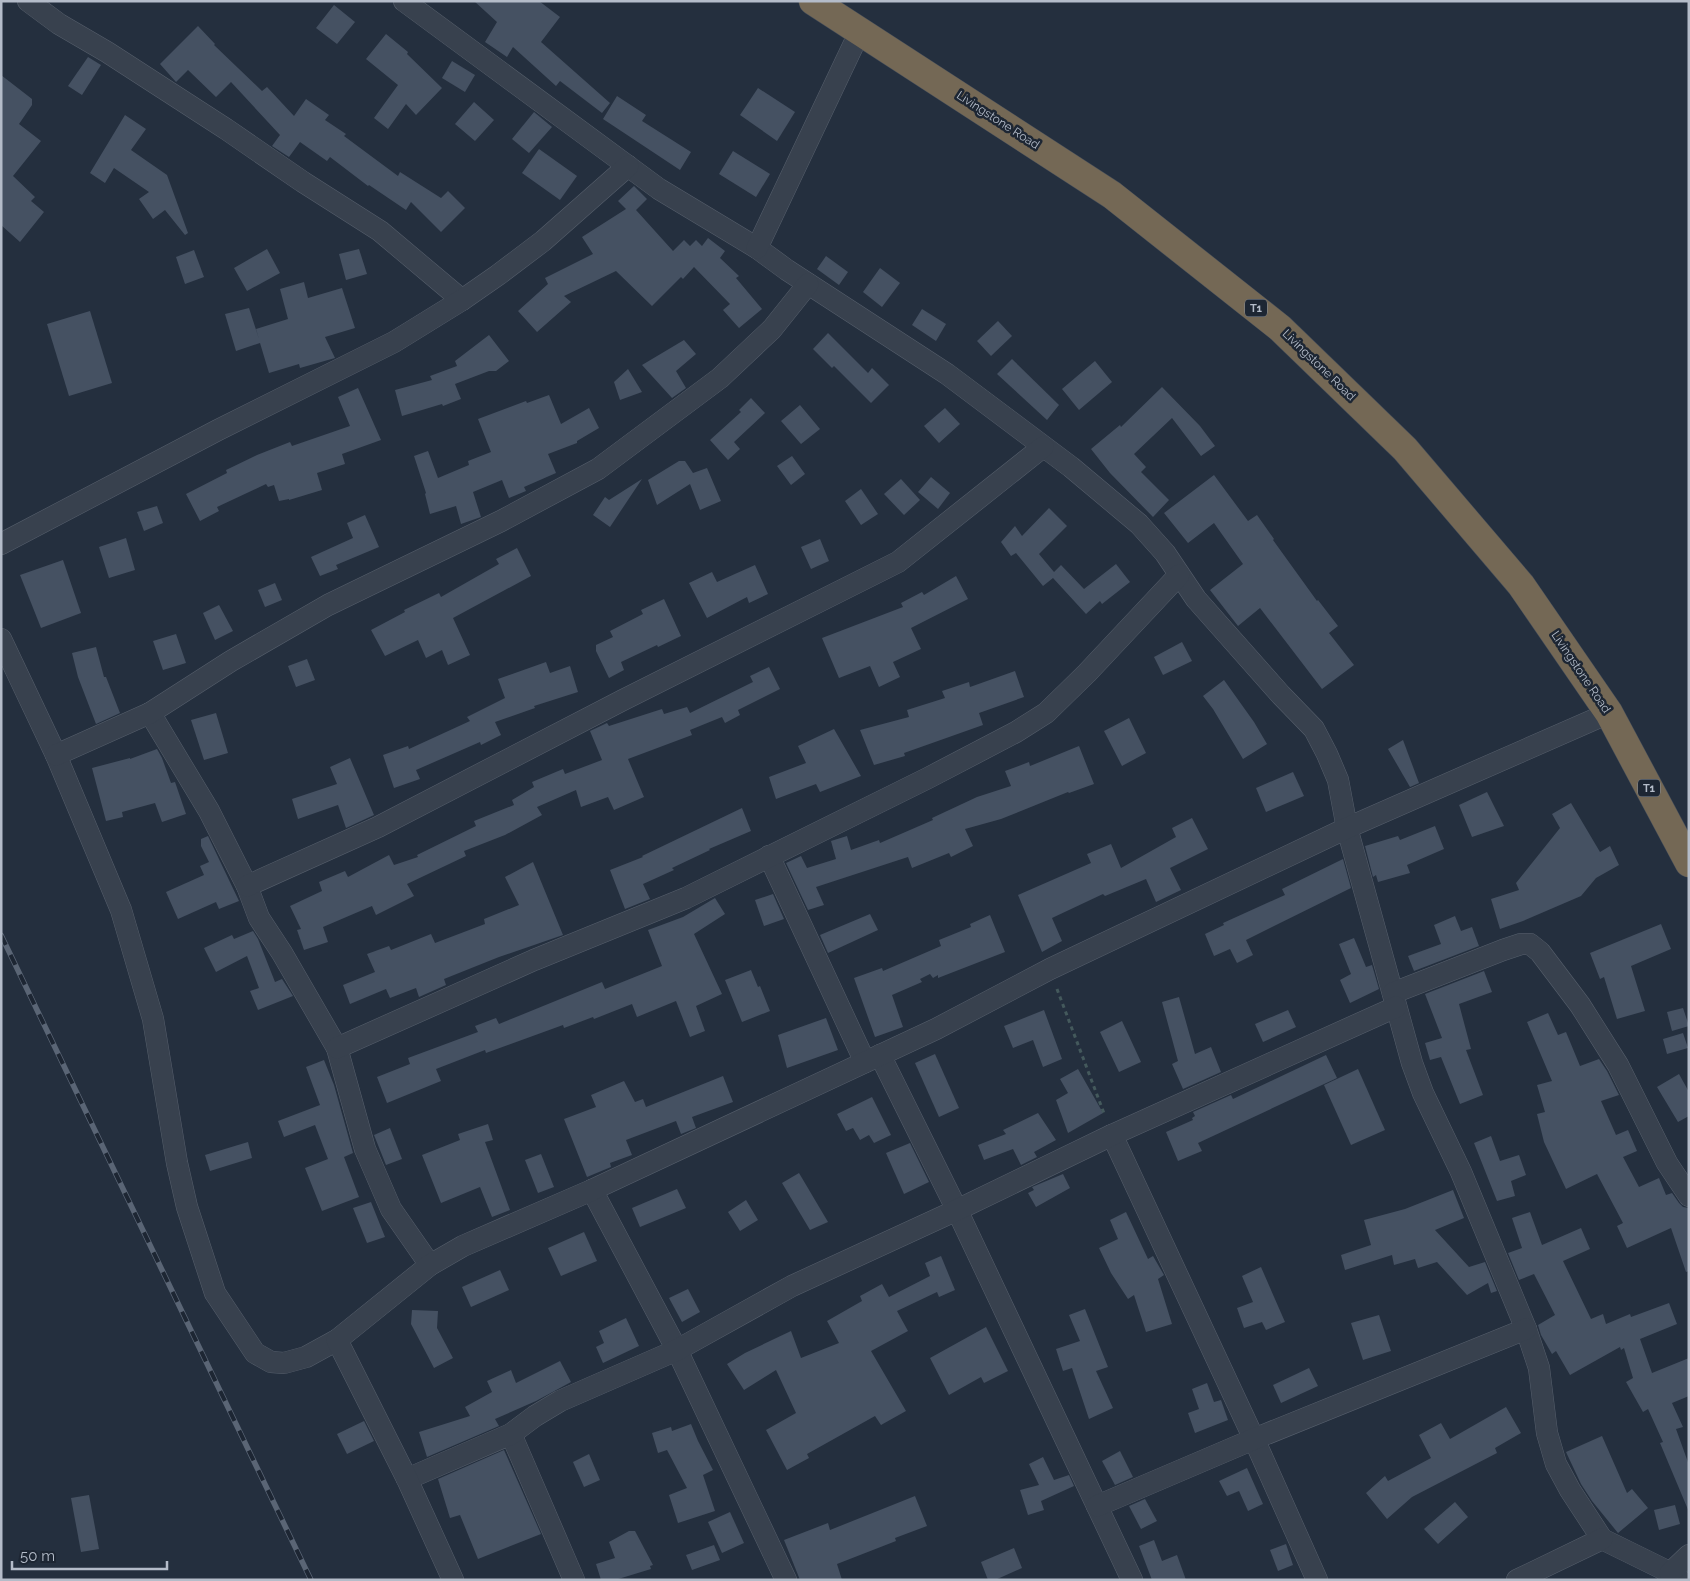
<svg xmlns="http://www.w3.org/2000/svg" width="1690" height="1581" viewBox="0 0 1690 1581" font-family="Raleway,sans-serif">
  <rect width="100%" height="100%" fill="#242f3e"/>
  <g fill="#455162">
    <polygon points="474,1 539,1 560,17 541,42 610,103 602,113 560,81 556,86 513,47 507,57 485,42 497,22"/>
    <polygon points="334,5 355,22 337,44 316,28"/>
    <polygon points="198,26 215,44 214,45 262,91 267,87 294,116 306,99 329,115 325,120 346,134 344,136 398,176 400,172 441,198 448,191 465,208 441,232 411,202 406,210 369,185 368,186 330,157 327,161 300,142 289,157 272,146 280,135 231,82 216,97 188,70 176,82 160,64"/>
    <polygon points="386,34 408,52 407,54 442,88 416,115 406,104 388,129 374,118 398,85 366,59"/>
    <polygon points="88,57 101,65 82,95 68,86"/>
    <polygon points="452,61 475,75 465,92 442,78"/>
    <polygon points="1,75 32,99 32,105 19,124 41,141 13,176 35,197 31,201 44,212 20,242 1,225"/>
    <polygon points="758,88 795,112 777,141 740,115"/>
    <polygon points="617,96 646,115 642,121 691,152 680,170 603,119"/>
    <polygon points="474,102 494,120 475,141 455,124"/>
    <polygon points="534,112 552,127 529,153 512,139"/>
    <polygon points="125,115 146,129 131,150 167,175 188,233 185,235 165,210 153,219 139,199 149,192 114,168 105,183 90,173"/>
    <polygon points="539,149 577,176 560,200 522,173"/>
    <polygon points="733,151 770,174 756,197 719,174"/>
    <polygon points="634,186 647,199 636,210 673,251 684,240 690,246 696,240 702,246 708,238 725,251 720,258 739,276 736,278 762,309 739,328 723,310 730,304 694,267 683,279 681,277 652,306 616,271 564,296 571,302 537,332 518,311 548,284 545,278 593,254 582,237 626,209 618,201"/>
    <polygon points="267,249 280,273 247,291 234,268"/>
    <polygon points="359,249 367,274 346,280 339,254"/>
    <polygon points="194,250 204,277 185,284 176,257"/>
    <polygon points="826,256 848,272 839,285 817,269"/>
    <polygon points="880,268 900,283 882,307 863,292"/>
    <polygon points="304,282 308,298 342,288 355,328 325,337 335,358 300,368 299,364 269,373 260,343 236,351 225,314 249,308 259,339 256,329 288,319 280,289"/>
    <polygon points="922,309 946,324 936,341 912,325"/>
    <polygon points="90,311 112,383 69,396 47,324"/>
    <polygon points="998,321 1012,336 991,356 977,341"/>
    <polygon points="828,333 868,373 872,368 889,385 871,403 834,366 832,368 813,349"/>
    <polygon points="489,335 509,361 496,371 489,371 455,384 461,399 443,406 442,404 402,416 395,390 432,380 430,376 457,366 455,361"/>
    <polygon points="684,340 696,354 676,371 686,388 672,398 642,365"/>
    <polygon points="1012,359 1059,405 1047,420 997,374"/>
    <polygon points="1095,361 1112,382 1079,410 1062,389"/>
    <polygon points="628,369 642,392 620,400 614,382"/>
    <polygon points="1162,387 1200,426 1215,446 1201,456 1172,418 1134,454 1146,467 1141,472 1169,500 1153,517 1110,473 1091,449 1120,425 1121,427"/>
    <polygon points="358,388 381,440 342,454 345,464 317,473 322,490 289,500 289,499 279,501 274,485 268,487 266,484 217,507 219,511 200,521 186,494 227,473 226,470 257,455 290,442 292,446 350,426 338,397"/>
    <polygon points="549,395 561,424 589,408 599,428 577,441 577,443 548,454 556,473 524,487 526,491 509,498 502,480 473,492 481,517 461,524 456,506 430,514 425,494 426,493 414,456 428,451 438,478 469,465 468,461 491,452 478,419 526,401 527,403"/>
    <polygon points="751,398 765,413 734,442 740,449 728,460 710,440 741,412 739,410"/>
    <polygon points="800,405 820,429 801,444 781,421"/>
    <polygon points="945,408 960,424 939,443 924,426"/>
    <polygon points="792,456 805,474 791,485 777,466"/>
    <polygon points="679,461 685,461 693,473 707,468 721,501 700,510 690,484 657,505 648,480"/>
    <polygon points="1214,475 1248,521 1257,515 1274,539 1273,540 1317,601 1318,600 1338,626 1329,633 1354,665 1322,689 1260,608 1238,626 1210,590 1243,564 1214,523 1188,543 1164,513"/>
    <polygon points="931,477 950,493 938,509 918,492"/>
    <polygon points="642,479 610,527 593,515 605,497 609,500"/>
    <polygon points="901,479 920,500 904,515 884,494"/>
    <polygon points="861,489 878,514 861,525 845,501"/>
    <polygon points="157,506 163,523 144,531 137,512"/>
    <polygon points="1049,508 1067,526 1039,554 1054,572 1061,565 1084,589 1116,564 1130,582 1102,604 1100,601 1086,614 1053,578 1043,586 1016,553 1011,556 1001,542 1015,526 1022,536"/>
    <polygon points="365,515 379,547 336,565 338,569 320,576 311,557 353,538 347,523"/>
    <polygon points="126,538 135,570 109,578 99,547"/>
    <polygon points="820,539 829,561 811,569 801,547"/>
    <polygon points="517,548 531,576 453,618 470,655 448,665 442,650 426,658 418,640 385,656 371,630 405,612 404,610 439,593 441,597 499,564 496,559"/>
    <polygon points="63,560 81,613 41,628 20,575"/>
    <polygon points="755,565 768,594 749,603 747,597 707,618 689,583 712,572 717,582"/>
    <polygon points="956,576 968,599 911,628 921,649 893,662 900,677 879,687 870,666 839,678 822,638 903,607 901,603 922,592 924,595"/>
    <polygon points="275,583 282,600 265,607 258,590"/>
    <polygon points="664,599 681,636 658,647 657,645 621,662 624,670 609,678 596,651 596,645 613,637 610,631 643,614 641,610"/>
    <polygon points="219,605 233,631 215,640 203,613"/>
    <polygon points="176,634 186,663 163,670 153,641"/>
    <polygon points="1182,642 1192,661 1163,675 1154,657"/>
    <polygon points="96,647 104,677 106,677 120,713 96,724 78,677 72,653"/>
    <polygon points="307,659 315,680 296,687 288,666"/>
    <polygon points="546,662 550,673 570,666 578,692 534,706 535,708 495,722 501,735 481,745 480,742 416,770 420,779 394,788 383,755 408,746 409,749 470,721 467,717 505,698 498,679"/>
    <polygon points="769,667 780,689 738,710 740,715 725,723 722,717 690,730 692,735 628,759 644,797 614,810 608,797 581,807 576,790 537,807 542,815 505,835 464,851 466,856 407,884 414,896 376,915 372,906 323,927 328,942 304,950 297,930 301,929 290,906 322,891 319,882 345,871 348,877 389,855 394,865 418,857 417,855 476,826 474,821 514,805 512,800 534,787 532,782 563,769 565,774 602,760 590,731 607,723 609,726 662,709 664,714 687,707 690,713 753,682 750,676"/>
    <polygon points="1015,671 1024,697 979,713 983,725 904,753 905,756 874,765 860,730 909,717 907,710 945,698 942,691 969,682 970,687"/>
    <polygon points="1224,680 1254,722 1267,744 1243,759 1213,709 1203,696"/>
    <polygon points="216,713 228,753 204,760 191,720"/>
    <polygon points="1129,718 1146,753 1122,766 1104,731"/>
    <polygon points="834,729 861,776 820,792 816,784 776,799 769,777 806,763 798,746"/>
    <polygon points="1403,740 1419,783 1410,787 1388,749"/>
    <polygon points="1079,746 1094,784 1069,793 1068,792 1001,819 965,829 973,846 951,857 949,853 912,868 908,857 816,887 824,905 808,910 786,863 801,856 807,868 836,859 831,841 847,836 851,850 879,840 880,843 933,820 932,818 977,797 1011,786 1005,771 1029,762 1030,766"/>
    <polygon points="157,749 162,758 171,783 175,782 186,814 162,822 155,803 122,812 123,817 106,821 92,768 130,758 130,759"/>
    <polygon points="350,758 374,815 346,828 338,805 298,819 292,799 337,784 330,767"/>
    <polygon points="1293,772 1304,796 1266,812 1256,788"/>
    <polygon points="1487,792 1504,826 1472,837 1459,805"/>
    <polygon points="1571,803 1600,852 1610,846 1619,865 1596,878 1581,896 1523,921 1500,929 1491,899 1519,890 1516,883 1560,828 1552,814"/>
    <polygon points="742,808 751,831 709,849 710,850 672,868 674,870 643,884 650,899 625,909 610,870 643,857 642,856"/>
    <polygon points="1192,818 1208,849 1170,868 1181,890 1156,902 1146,879 1105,896 1103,894 1052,918 1062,941 1042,952 1018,895 1091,863 1087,854 1111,844 1121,868 1176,837 1172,828"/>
    <polygon points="1435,826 1444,849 1407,865 1410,873 1378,882 1376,875 1373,877 1365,846 1398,836 1400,840"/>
    <polygon points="208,836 239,901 219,909 216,902 178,919 166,892 204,875 200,866 209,862 201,846 201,839"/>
    <polygon points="1343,859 1351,888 1246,940 1253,955 1237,963 1230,949 1214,956 1205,934 1224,925 1223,923 1285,895 1282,889"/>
    <polygon points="533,862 563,935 499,957 444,979 446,985 419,997 416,988 390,998 386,989 350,1004 343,985 375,972 367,954 389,946 391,950 431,934 435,943 485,924 484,919 519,905 505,877"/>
    <polygon points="773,894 784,919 764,926 755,900"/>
    <polygon points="715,898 725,914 694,934 722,994 696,1006 705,1031 690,1037 676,1001 637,1017 632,1004 594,1019 593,1017 564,1028 563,1025 486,1053 485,1050 436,1069 441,1081 387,1103 377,1077 410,1064 408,1058 478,1032 475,1026 496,1018 499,1024 602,982 605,989 662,966 648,930 683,917"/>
    <polygon points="870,914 878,930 828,953 820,935"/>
    <polygon points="990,915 1005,952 938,978 938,975 933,978 930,974 920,979 922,982 892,995 903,1027 875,1037 854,978 882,968 883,971 941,946 939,940 971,927 970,924"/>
    <polygon points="1455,916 1461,931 1472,927 1479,946 1414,971 1408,956 1441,944 1434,925"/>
    <polygon points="1661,924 1671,949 1631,966 1645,1011 1617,1019 1604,977 1600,979 1590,953"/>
    <polygon points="253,931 258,939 275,982 282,979 293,996 258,1010 250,991 259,988 247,956 216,972 204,948 232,935 234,939"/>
    <polygon points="1354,938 1366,967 1372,965 1379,989 1350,1003 1340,980 1351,974 1339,944"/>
    <polygon points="751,970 758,987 760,986 770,1011 742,1022 725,980"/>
    <polygon points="1484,971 1492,992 1459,1004 1471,1049 1466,1050 1483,1095 1460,1104 1441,1057 1430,1060 1425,1043 1442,1038 1425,994"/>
    <polygon points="1179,997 1195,1054 1211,1047 1221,1072 1183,1089 1172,1064 1178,1061 1162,1002"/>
    <polygon points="1683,1008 1689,1026 1672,1031 1667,1012"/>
    <polygon points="1044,1010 1062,1059 1043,1067 1033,1040 1013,1048 1004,1026"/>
    <polygon points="1288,1010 1296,1027 1263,1042 1255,1024"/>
    <polygon points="1548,1013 1558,1035 1566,1032 1580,1066 1599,1059 1607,1071 1619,1095 1601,1101 1616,1135 1628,1130 1637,1151 1623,1157 1639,1187 1659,1178 1666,1195 1672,1193 1679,1203 1683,1207 1689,1208 1689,1271 1686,1272 1671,1228 1627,1248 1617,1226 1623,1223 1597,1174 1566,1189 1544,1142 1537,1114 1545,1112 1537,1085 1552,1081 1527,1022"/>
    <polygon points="826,1018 838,1050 787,1068 778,1035"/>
    <polygon points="1122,1021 1141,1062 1119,1072 1100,1032"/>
    <polygon points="1683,1033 1688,1048 1667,1054 1663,1039"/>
    <polygon points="935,1054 959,1108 939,1117 915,1063"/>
    <polygon points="1326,1055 1337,1078 1198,1143 1202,1151 1178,1161 1166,1132 1193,1120 1192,1118 1195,1116 1193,1112 1231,1095 1233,1099"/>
    <polygon points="324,1060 334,1085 353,1153 344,1157 359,1197 322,1211 305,1168 328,1159 315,1125 284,1137 278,1121 320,1105 306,1067"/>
    <polygon points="1078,1069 1103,1113 1068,1133 1056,1100 1068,1093 1060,1079"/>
    <polygon points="1358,1069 1385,1130 1351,1145 1324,1085"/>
    <polygon points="1679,1074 1689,1092 1689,1116 1678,1122 1657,1087"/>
    <polygon points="723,1076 733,1102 692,1117 696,1128 681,1134 676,1121 626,1140 632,1155 610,1163 611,1167 587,1177 564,1119 596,1107 591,1095 624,1081 635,1102 643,1099 646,1107"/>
    <polygon points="872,1097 891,1135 874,1143 869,1135 860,1140 853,1128 846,1131 837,1114"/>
    <polygon points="1038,1113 1056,1140 1034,1152 1037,1157 1021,1165 1013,1149 984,1160 978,1145 1006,1134 1003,1130"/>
    <polygon points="488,1124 493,1140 485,1142 510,1210 492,1217 480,1187 441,1203 422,1155 460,1140 458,1134"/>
    <polygon points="390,1128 402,1159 386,1165 374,1135"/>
    <polygon points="1491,1136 1500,1161 1519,1155 1526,1175 1511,1181 1515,1196 1497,1201 1474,1143"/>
    <polygon points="248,1142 252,1158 210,1171 205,1155"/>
    <polygon points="910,1143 929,1182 904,1194 886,1153"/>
    <polygon points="541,1154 554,1187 538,1193 525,1160"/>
    <polygon points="799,1173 828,1222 810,1230 782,1183"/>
    <polygon points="1063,1174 1070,1188 1036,1207 1028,1193 1034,1190 1032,1187"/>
    <polygon points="677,1189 686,1208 640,1227 632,1208"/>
    <polygon points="1453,1190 1464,1218 1435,1230 1469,1267 1485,1262 1497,1291 1491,1293 1488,1283 1467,1295 1437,1262 1418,1268 1415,1259 1394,1265 1392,1255 1345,1270 1341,1255 1371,1245 1364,1220 1405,1209"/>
    <polygon points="746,1200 758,1220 740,1231 728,1212"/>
    <polygon points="371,1202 385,1237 367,1243 353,1208"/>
    <polygon points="1126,1212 1148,1259 1153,1256 1164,1275 1158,1279 1172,1324 1146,1332 1134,1295 1128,1299 1111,1273 1099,1248 1118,1239 1110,1220"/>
    <polygon points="1530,1212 1542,1245 1581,1228 1590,1249 1563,1261 1591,1319 1603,1314 1606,1324 1630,1314 1631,1317 1669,1303 1677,1324 1640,1339 1652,1373 1689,1358 1689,1396 1672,1403 1683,1427 1676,1429 1689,1465 1689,1512 1660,1443 1663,1442 1648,1409 1643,1412 1626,1382 1633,1378 1624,1348 1621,1350 1620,1347 1570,1375 1556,1351 1552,1354 1541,1335 1538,1325 1555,1315 1534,1274 1519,1280 1508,1253 1522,1248 1512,1218"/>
    <polygon points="584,1232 597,1261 561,1276 548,1248"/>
    <polygon points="941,1256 955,1290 939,1297 937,1292 897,1311 908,1331 871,1351 906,1411 881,1425 875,1416 807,1454 809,1458 787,1470 766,1430 796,1413 776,1370 744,1390 727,1364 745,1353 791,1331 801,1358 839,1343 827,1321 862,1301 860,1296 882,1284 889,1297 930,1276 925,1263"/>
    <polygon points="1261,1267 1285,1322 1266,1330 1262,1322 1244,1328 1237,1308 1253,1302 1242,1276"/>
    <polygon points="500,1270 509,1290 471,1307 462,1287"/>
    <polygon points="688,1289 700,1312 682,1322 669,1298"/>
    <polygon points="1085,1309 1108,1367 1096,1371 1113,1408 1089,1419 1072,1368 1063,1371 1056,1349 1080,1341 1069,1315"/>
    <polygon points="412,1310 438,1311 437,1328 453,1358 434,1368 411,1324"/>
    <polygon points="1379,1315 1391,1351 1363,1360 1351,1323"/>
    <polygon points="626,1318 639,1346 603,1363 596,1347 604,1343 599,1331"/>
    <polygon points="986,1327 1008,1371 984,1383 981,1377 949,1395 930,1358"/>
    <polygon points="560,1361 571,1382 536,1401 495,1419 499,1426 427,1457 419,1432 470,1416 465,1407 492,1392 487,1381 511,1370 516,1383"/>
    <polygon points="1309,1368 1318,1386 1281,1403 1273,1385"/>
    <polygon points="1207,1383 1214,1402 1221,1400 1228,1420 1195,1433 1188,1413 1199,1409 1192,1389"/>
    <polygon points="1506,1407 1521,1433 1495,1448 1497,1453 1412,1497 1387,1519 1366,1493 1385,1476 1388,1481 1431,1458 1419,1435 1441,1423 1450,1439"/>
    <polygon points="364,1421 374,1441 347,1454 337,1434"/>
    <polygon points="691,1424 698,1441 713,1470 703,1475 715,1511 678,1523 669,1495 687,1488 667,1450 658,1453 652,1433 671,1427 672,1431"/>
    <polygon points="1602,1436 1627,1493 1632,1489 1648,1508 1618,1533 1592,1501 1581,1484 1566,1452"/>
    <polygon points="504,1450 541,1534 478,1559 460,1515 450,1518 438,1479"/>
    <polygon points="1120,1451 1133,1477 1115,1485 1102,1461"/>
    <polygon points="589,1454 600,1480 584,1487 573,1462"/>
    <polygon points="1043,1457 1054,1480 1069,1475 1074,1486 1041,1501 1044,1510 1028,1515 1020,1490 1039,1485 1029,1464"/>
    <polygon points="1247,1468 1263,1504 1248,1511 1239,1491 1227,1496 1219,1481"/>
    <polygon points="89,1495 99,1549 81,1552 71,1498"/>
    <polygon points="915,1496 927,1526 895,1538 896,1541 837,1564 842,1580 800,1580 784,1540 828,1523 830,1530"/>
    <polygon points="1145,1499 1157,1521 1141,1529 1129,1506"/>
    <polygon points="1455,1502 1468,1517 1438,1544 1424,1529"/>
    <polygon points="1675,1505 1680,1524 1659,1530 1654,1510"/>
    <polygon points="730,1512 744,1543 722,1553 708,1522"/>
    <polygon points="629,1531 635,1531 653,1565 650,1566 651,1569 615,1580 601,1580 596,1564 615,1558 609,1542"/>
    <polygon points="1154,1540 1162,1561 1177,1555 1186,1580 1152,1580 1139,1546"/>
    <polygon points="1286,1544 1293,1565 1278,1571 1270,1550"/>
    <polygon points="714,1545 720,1560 692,1570 686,1555"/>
    <polygon points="1014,1548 1022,1568 995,1580 988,1580 981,1562"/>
  </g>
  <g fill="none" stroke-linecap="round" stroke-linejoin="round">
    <g stroke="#565f6c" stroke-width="22">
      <g id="street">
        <polyline points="28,1 59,24 107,52 226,129 303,182 380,231 462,300"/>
        <polyline points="404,1 659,189 757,248 787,270 947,374 1071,467 1139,524 1165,553 1196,599 1281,695 1314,729 1327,754 1338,780 1347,828 1412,1063 1423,1093 1461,1172 1526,1329 1539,1368 1547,1433 1556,1464 1570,1490 1602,1539 1661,1568 1680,1580"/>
        <polyline points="757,248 860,31"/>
        <polyline points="1,544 218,430 394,342 462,300 498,275 543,241 628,166"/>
        <polyline points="1,639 56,755 121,910 153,1019 177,1163 187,1207 215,1293 255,1353 271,1362 284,1363 306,1357 337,1340"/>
        <polyline points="150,713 209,811 247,886 259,918 282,953 337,1048 365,1149 391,1209 430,1265"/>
        <polyline points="56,755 150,713 231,661 328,605 501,521 598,469 720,378 772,329 808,284"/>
        <polyline points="769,856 865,1062"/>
        <polyline points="247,886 378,827 623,700 898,562 1043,447"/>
        <polyline points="1393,993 1503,950 1521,944 1530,944 1540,952 1580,1005 1618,1065 1667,1163 1689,1196"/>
        <polyline points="337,1048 534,960 686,898 928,778 1016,732 1046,713 1087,673 1179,575"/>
        <polyline points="880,1055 957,1210 1132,1580"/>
        <polyline points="1112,1135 1254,1439 1317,1580"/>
        <polyline points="592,1190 677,1350 786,1580"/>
        <polyline points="511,1434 574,1580"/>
        <polyline points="407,1479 511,1434 535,1416 560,1401 677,1350 792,1286 957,1210 1112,1135 1396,1007"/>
        <polyline points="1097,1506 1254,1439 1526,1329"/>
        <polyline points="1670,1573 1689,1555"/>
        <polyline points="453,1580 407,1479 337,1340 430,1265 463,1246 592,1190 936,1029 1050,969 1347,828 1609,713"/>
        <polyline points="1517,1580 1602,1539"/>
      </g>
    </g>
    <g stroke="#434c59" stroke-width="29">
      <polyline id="highway" points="813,1 1112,195 1280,328 1405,449 1521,585 1609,713 1689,863"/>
    </g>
    <polyline stroke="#44595c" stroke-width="3" stroke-dasharray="4 4" stroke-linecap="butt" points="1057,989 1105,1116"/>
    <use href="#street" stroke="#38414e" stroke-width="21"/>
    <use href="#highway" stroke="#746855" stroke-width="28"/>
    <g stroke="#5a6575" stroke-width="5.5">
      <polyline id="rail" points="1,935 311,1580"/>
    </g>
    <use href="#rail" stroke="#1d2633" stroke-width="4" stroke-dasharray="11" stroke-linecap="butt"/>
  </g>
  <g text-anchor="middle" stroke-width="5" stroke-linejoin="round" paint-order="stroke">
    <g fill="#1d2633" stroke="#878f9c" stroke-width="1">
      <rect x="1245" y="299.5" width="22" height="17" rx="4"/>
      <rect x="1638" y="779.5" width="22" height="17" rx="4"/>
    </g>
    <g font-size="11" font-weight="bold" fill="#b4bcc9">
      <text x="1256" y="312">T1</text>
      <text x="1649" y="792">T1</text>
    </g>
    <g font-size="12" fill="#b4bcc9" stroke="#1d2633">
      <text transform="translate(998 120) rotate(33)" y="4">Livingstone Road</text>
      <text transform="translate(1319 365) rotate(44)" y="4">Livingstone Road</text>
      <text transform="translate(1581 672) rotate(56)" y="4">Livingstone Road</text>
    </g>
  </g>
  <rect width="1690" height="1581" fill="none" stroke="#b4bcc9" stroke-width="5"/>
  <path d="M12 1561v8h155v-8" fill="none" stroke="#b4bcc9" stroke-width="2.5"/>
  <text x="20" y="1561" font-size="15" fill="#b4bcc9" stroke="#1d2633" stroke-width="4" paint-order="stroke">50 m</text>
</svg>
